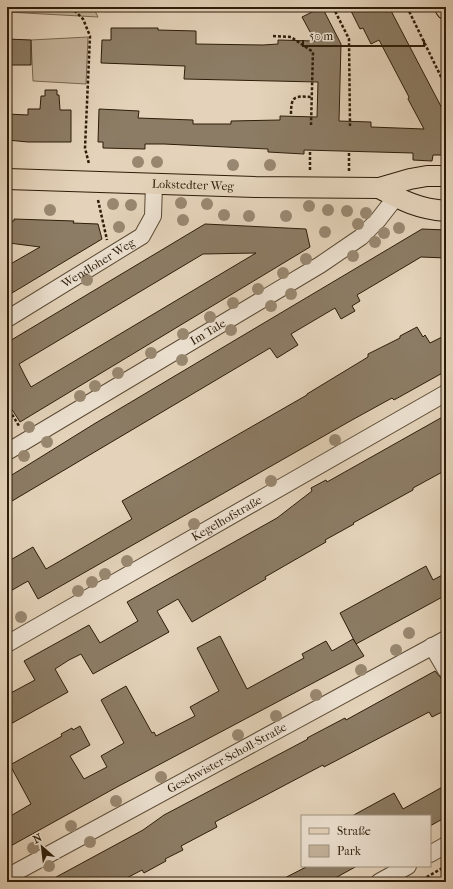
<svg xmlns="http://www.w3.org/2000/svg" width="453" height="889" viewBox="0 0 453 889" font-family="'IM FELL French Canon',serif">
  <rect width="100%" height="100%" fill="#e4d3ba"/>
  <filter id="stains"><feTurbulence type="fractalNoise" baseFrequency=".005" numOctaves="4"/><feColorMatrix values="0 0 0 0 .2 0 0 0 0 .09 0 0 0 0 .02 0 0 0 .5 -.17"/></filter>
  <radialGradient id="worn" r=".72"><stop offset=".6" stop-color="#630" stop-opacity="0"/><stop offset="1" stop-color="#630" stop-opacity=".3"/></radialGradient>
  <g fill="#c5b49c" stroke="#796852">
    <polygon points="7,7 93,7 98,17 7,12"/>
    <polygon points="88,37 86,84 33,81 31,40"/>
  </g>
  <g fill="#8c7c65" stroke="#2d1d09" fill-rule="evenodd">
    <polygon points="322,7 341,44 339,121 371,122 371,127 424,129 408,99 409,97 379,40 371,44 363,28 360,29 349,7 389,7 446,116 446,155 433,155 432,161 413,160 413,153 304,150 304,154 268,152 268,149 164,144 145,144 145,149 103,148 103,142 98,142 99,109 139,111 138,118 193,120 193,124 231,124 231,121 280,120 280,116 317,117 318,82 184,79 185,66 101,63 102,40 111,40 111,28 158,28 158,30 196,31 196,44 263,45 278,44 278,40 315,41 302,17"/>
    <polygon points="7,39 31,40 31,65 7,65"/>
    <polygon points="45,90 57,90 57,95 59,95 60,110 71,110 71,142 28,142 7,140 7,114 28,115 28,109 40,109 41,96 45,96"/>
    <polygon points="14,219 74,221 73,223 98,224 102,239 7,296 7,266 40,247 9,243 7,239 7,221 14,221"/>
    <path d="M205 224 306 229 310 247 20 422 7 402V340L8 342ZM256 253 31 387 25 376 19 364 203 254Z"/>
    <polygon points="422,229 446,230 446,258 421,257 357,295 360,301 352,306 355,311 341,319 335,308 291,334 298,345 277,358 270,348 7,504 7,478 94,424"/>
    <polygon points="417,327 423,337 425,335 430,343 446,335 446,371 394,400 392,398 352,420 38,599 28,581 7,593 7,562 33,547 46,569 60,561 132,519 122,501 307,395 307,394 368,357 368,354 400,338 400,336"/>
    <polygon points="446,415 446,470 413,488 413,490 353,523 354,524 325,540 326,542 265,577 266,579 192,622 178,599 157,611 169,632 93,674 81,654 69,660 55,669 68,692 7,726 7,695 35,680 24,661 89,625 100,643 138,621 127,602 277,518 312,491 311,488 326,480 327,482"/>
    <polygon points="426,566 433,580 446,573 446,595 356,644 340,613"/>
    <polygon points="220,636 247,689 304,658 302,654 326,641 332,651 353,639 364,656 117,787 7,848 7,818 31,804 10,765 62,736 61,734 72,728 73,730 80,726 90,745 70,756 84,779 107,767 101,756 124,743 101,700 126,686 152,733 154,732 156,736 195,716 190,707 219,691 197,648"/>
    <polygon points="435,671 441,678 446,679 446,710 432,717 429,712 324,767 323,765 215,822 217,827 181,846 183,850 165,859 166,861 144,873 142,870 119,882 47,882 143,830 164,815 308,739 307,738 345,718 346,720"/>
    <polygon points="446,785 446,817 430,826 430,816 352,816 394,793 403,809"/>
    <polygon points="308,866 357,866 328,882 277,882"/>
  </g>
  <g fill="none" stroke-linecap="round" stroke-linejoin="round">
    <g stroke="#5b4a35" stroke-width="18">
      <g id="minor">
        <path id="s1" d="M7 319 142 236 153 216 154 184"/>
        <path id="s2" d="M7 452 320 265 361 237 378 220 396 197"/>
        <path id="s3" d="M7 644 446 393"/>
        <polyline points="432,646 446,670"/>
        <polyline points="430,854 446,845"/>
        <path id="s4" d="M7 877 446 639"/>
        <polyline points="379,882 408,866"/>
      </g>
    </g>
    <g stroke="#2d1d09" stroke-width="22">
      <g id="major">
        <polyline points="445,7 446,9"/>
        <path id="s5" d="M7 179 255 187 379 188 410 179 427 176H446"/>
        <path d="M379 188C403 201 419 209 446 211"/>
      </g>
    </g>
    <g stroke="#2d1d09" stroke-width="2.5" stroke-dasharray="3 2" stroke-linecap="butt">
      <polyline points="71,7 83,19 90,36 85,148 89,164"/>
      <polyline points="333,7 349,39 350,126"/>
      <polyline points="407,7 446,87"/>
      <polyline points="273,36 291,37 313,52 311,125"/>
      <path d="M291 114C291 95 295 96 312 97"/>
      <polyline points="310,170 310,151"/>
      <polyline points="349,171 349,152"/>
      <polyline points="98,200 107,240"/>
      <polyline points="7,406 19,426"/>
      <polyline points="418,882 446,866"/>
    </g>
    <use href="#minor" stroke="#ede2d2" stroke-width="16"/>
    <use href="#major" stroke="#e4d3ba" stroke-width="20"/>
  </g>
  <g fill="#998871">
    <circle cx="138" cy="162" r="6"/>
    <circle cx="157" cy="162" r="6"/>
    <circle cx="233" cy="165" r="6"/>
    <circle cx="270" cy="165" r="6"/>
    <circle cx="181" cy="203" r="6"/>
    <circle cx="113" cy="204" r="6"/>
    <circle cx="207" cy="204" r="6"/>
    <circle cx="131" cy="205" r="6"/>
    <circle cx="309" cy="206" r="6"/>
    <circle cx="50" cy="210" r="6"/>
    <circle cx="328" cy="210" r="6"/>
    <circle cx="347" cy="211" r="6"/>
    <circle cx="366" cy="213" r="6"/>
    <circle cx="224" cy="215" r="6"/>
    <circle cx="249" cy="216" r="6"/>
    <circle cx="286" cy="216" r="6"/>
    <circle cx="183" cy="220" r="6"/>
    <circle cx="358" cy="224" r="6"/>
    <circle cx="119" cy="227" r="6"/>
    <circle cx="399" cy="228" r="6"/>
    <circle cx="325" cy="232" r="6"/>
    <circle cx="384" cy="233" r="6"/>
    <circle cx="375" cy="242" r="6"/>
    <circle cx="353" cy="256" r="6"/>
    <circle cx="306" cy="259" r="6"/>
    <circle cx="283" cy="273" r="6"/>
    <circle cx="87" cy="280" r="6"/>
    <circle cx="258" cy="289" r="6"/>
    <circle cx="291" cy="294" r="6"/>
    <circle cx="233" cy="303" r="6"/>
    <circle cx="271" cy="306" r="6"/>
    <circle cx="210" cy="317" r="6"/>
    <circle cx="231" cy="330" r="6"/>
    <circle cx="183" cy="334" r="6"/>
    <circle cx="151" cy="353" r="6"/>
    <circle cx="182" cy="360" r="6"/>
    <circle cx="118" cy="373" r="6"/>
    <circle cx="95" cy="386" r="6"/>
    <circle cx="80" cy="396" r="6"/>
    <circle cx="29" cy="427" r="6"/>
    <circle cx="335" cy="440" r="6"/>
    <circle cx="47" cy="442" r="6"/>
    <circle cx="24" cy="456" r="6"/>
    <circle cx="271" cy="481" r="6"/>
    <circle cx="194" cy="524" r="6"/>
    <circle cx="127" cy="561" r="6"/>
    <circle cx="105" cy="574" r="6"/>
    <circle cx="92" cy="582" r="6"/>
    <circle cx="78" cy="591" r="6"/>
    <circle cx="21" cy="617" r="6"/>
    <circle cx="409" cy="633" r="6"/>
    <circle cx="396" cy="650" r="6"/>
    <circle cx="361" cy="670" r="6"/>
    <circle cx="316" cy="695" r="6"/>
    <circle cx="276" cy="716" r="6"/>
    <circle cx="238" cy="735" r="6"/>
    <circle cx="161" cy="777" r="6"/>
    <circle cx="116" cy="801" r="6"/>
    <circle cx="71" cy="826" r="6"/>
    <circle cx="90" cy="842" r="6"/>
    <circle cx="33" cy="848" r="6"/>
    <circle cx="49" cy="866" r="6"/>
  </g>
  <g text-anchor="middle" stroke-width="3" stroke-linejoin="round" paint-order="stroke">
    <g font-size="12" fill="#2d1d09" stroke="#ede2d2">
      <text dy="4" stroke="none"><textPath href="#s5" startOffset="186">Lokstedter Weg</textPath></text>
      <text dy="4" stroke="none"><textPath href="#s1" startOffset="107">Wendloher Weg</textPath></text>
      <text dy="4" stroke="none"><textPath href="#s2" startOffset="234">Im Tale</textPath></text>
      <text dy="4" stroke="none"><textPath href="#s3" startOffset="253">Kegelhofstraße</textPath></text>
      <text dy="4" stroke="none"><textPath href="#s4" startOffset="250">Geschwister-Scholl-Straße</textPath></text>
    </g>
  </g>
  <rect width="453" height="889" fill="none" stroke="#e4d3ba" stroke-width="24"/>
  <rect x="8" y="8" width="437" height="873" fill="none" stroke="#2d1d09" stroke-width="2"/>
  <rect x="12" y="12" width="429" height="865" fill="none" stroke="#2d1d09"/>
  <rect x="301" y="815" width="130" height="52" fill="#ede2d2" stroke="#a09382"/>
  <rect x="309" y="828" width="20" height="6" fill="#e4d3ba" stroke="#a09382"/>
  <text x="337" y="835" font-size="12" fill="#2d1d09">Straße</text>
  <rect x="309" y="845" width="20" height="12" fill="#c5b49c" stroke="#a09382"/>
  <text x="337" y="855" font-size="12" fill="#2d1d09">Park</text>
  <g transform="translate(42 847) rotate(332)" stroke="#ede2d2" stroke-width="3" paint-order="stroke">
  <path d="M0-3L7 15L0 10L-7 15Z" fill="#2d1d09"/>
  <text y="-6" font-size="11" font-weight="bold" text-anchor="middle" fill="#2d1d09">N</text>
  </g>
  <path d="M303 40v6h121v-6" fill="none" stroke="#2d1d09" stroke-width="2"/>
  <text x="309" y="40" font-size="12" fill="#2d1d09" stroke="#ede2d2" stroke-width="3" paint-order="stroke">50 m</text>
  <rect width="100%" height="100%" filter="url(#stains)"/>
  <rect width="100%" height="100%" fill="url(#worn)"/>
</svg>
